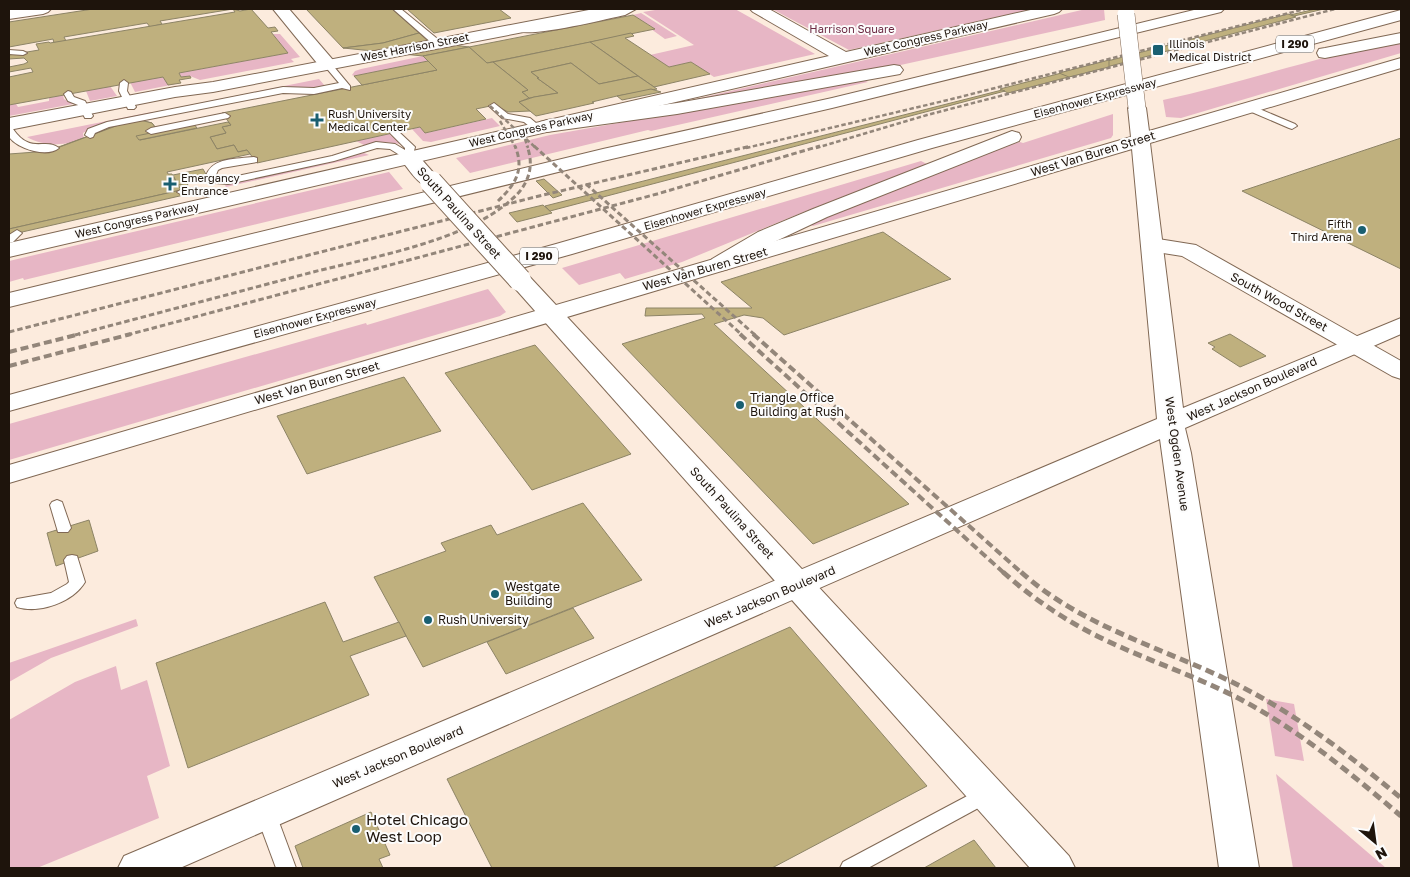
<svg xmlns="http://www.w3.org/2000/svg" width="1410" height="877" viewBox="0 0 1410 877" font-family="'Golos Text',sans-serif">
  <rect width="100%" height="100%" fill="#fcebdd"/>
  <g fill="#e7b6c5">
    <polygon points="661,9 735,9 815,54 714,77 691,62 669,67 650,55 694,45 643,12"/>
    <polygon points="772,9 1033,9 849,50"/>
    <polygon points="1086,9 1104,9 1105,20 896,66 679,103"/>
    <polygon points="641,13 677,36 665,39 651,29 654,28 633,15"/>
    <polygon points="273,34 280,34 300,57 291,59 294,62 200,80 190,76 181,77 179,73 288,53"/>
    <path d="M1401 41V53L1181 118 1166 117 1163 100C1243 83 1320 55 1401 41Z"/>
    <polygon points="423,56 428,61 354,76 352,75 355,71 361,69"/>
    <polygon points="163,77 181,83 135,92 130,82"/>
    <polygon points="319,79 325,86 317,89 287,88 177,109 175,108"/>
    <polygon points="864,80 868,82 651,131 648,130 470,173 456,158 550,135"/>
    <polygon points="110,86 117,96 90,101 86,91"/>
    <polygon points="63,95 64,99 73,104 9,116 9,105 16,104 18,107 49,101 49,98"/>
    <path d="M152 112 153 114 98 125 83 133 84 140C67 145 43 147 27 137Z"/>
    <polygon points="1113,114 1113,135 1111,138 813,226 808,224 978,154 1020,142 1023,143"/>
    <polygon points="492,118 500,126 431,142 423,141 412,129 420,127 426,133"/>
    <polygon points="389,134 401,144 385,142 364,145 356,141"/>
    <polygon points="364,153 369,155 226,187 225,185"/>
    <polygon points="921,161 927,164 801,213 682,262 625,279 620,273 579,285 562,268"/>
    <polygon points="389,172 403,189 24,280 23,278 9,282 9,261"/>
    <polygon points="488,289 506,312 500,316 9,460 9,424 366,323 367,325"/>
    <polygon points="136,619 138,626 51,658 9,682 9,663"/>
    <polygon points="116,666 121,690 147,680 170,766 147,776 159,818 37,868 9,868 9,720 75,682"/>
    <polygon points="1266,699 1294,704 1304,761 1275,756"/>
    <polygon points="1276,774 1386,868 1293,868"/>
  </g>
  <g fill="#bfb07e" stroke="#8d8466">
    <polygon points="93,9 233,9 160,21 162,24 150,27 147,23 64,37 66,41 54,43 53,39 9,47 9,22"/>
    <polygon points="233,9 240,11 251,9 268,28 275,27 278,31 271,32 288,53 179,73 181,77 190,76 191,78 179,80 181,83 168,85 163,77 9,105 9,77 33,72 31,68 9,72 9,67 24,64 28,62 24,58 9,59 9,55 39,50 36,44 49,42 50,43 235,12"/>
    <polygon points="306,9 392,9 419,33 383,43 343,48"/>
    <polygon points="407,9 499,9 511,18 434,33"/>
    <polygon points="1316,9 1324,9 1294,16 1290,15"/>
    <polygon points="1288,14 1296,17 1008,93 1000,89"/>
    <polygon points="633,15 655,29 487,63 469,47"/>
    <polygon points="419,33 429,42 469,47 423,56 343,48 383,43"/>
    <polygon points="631,33 634,36 625,38 669,67 691,62 710,74 654,87 590,42"/>
    <polygon points="590,42 638,76 599,84 571,63 531,72 539,78 537,78 558,93 529,98 522,92 528,90 493,62"/>
    <polygon points="469,47 487,63 493,62 528,90 522,92 529,98 519,102 530,111 508,112 495,105 476,109 486,119 425,133 420,127 257,163 247,150 238,152 234,145 217,149 210,137 226,133 222,127 231,125 222,113 437,70 423,56"/>
    <polygon points="1109,60 1109,67 1069,77 1059,73"/>
    <polygon points="428,61 437,70 362,85 354,76"/>
    <polygon points="571,63 599,84 638,76 657,89 617,96 592,102 594,103 536,116 519,102 534,97 558,93 537,78 539,78 531,72"/>
    <polygon points="651,89 661,92 622,100 617,96"/>
    <polygon points="1002,90 1005,91 550,211 545,206"/>
    <polygon points="140,120 152,123 155,127 112,164 184,179 188,185 182,192 166,197 37,205 9,214 9,163 23,160 124,123"/>
    <polygon points="140,120 152,123 155,127 140,140 228,122 231,125 222,127 226,133 210,137 217,149 234,145 238,152 247,150 250,154 167,172 168,174 172,174 181,190 9,229 9,154 36,152 57,148 124,123"/>
    <polygon points="194,124 197,128 139,140 136,136"/>
    <polygon points="1401,138 1401,269 1242,191"/>
    <polygon points="203,169 208,178 178,185 173,175"/>
    <polygon points="544,179 562,195 553,198 536,181"/>
    <polygon points="181,190 184,195 9,235 9,229"/>
    <polygon points="543,205 552,213 517,222 509,213"/>
    <polygon points="883,232 951,279 784,335 763,318 744,315 714,324 909,504 813,544 622,344 705,318 702,314 645,316 646,308 752,308 721,282"/>
    <polygon points="1230,334 1266,356 1240,367 1212,349 1215,347 1208,343"/>
    <polygon points="535,345 631,454 532,490 445,373"/>
    <polygon points="404,377 441,431 307,474 277,416"/>
    <polygon points="583,503 642,580 423,667 374,577 446,551 441,543 491,525 497,535"/>
    <polygon points="89,520 98,551 56,566 47,533"/>
    <polygon points="325,602 343,642 399,622 406,636 350,656 369,695 188,768 156,663"/>
    <polygon points="573,608 594,638 506,674 487,642"/>
    <polygon points="790,627 927,786 772,868 492,868 447,779"/>
    <polygon points="371,812 390,855 379,859 383,868 303,868 295,846"/>
    <polygon points="974,840 996,868 924,868"/>
  </g>
  <g fill="none" stroke-linecap="round" stroke-linejoin="round">
    <g stroke="#806854" stroke-width="2">
      <g id="lane">
        <polygon points="393,9 401,9 440,41 440,45 434,45"/>
        <path d="M627 9H636L625 15C606 19 527 39 515 30L519 28 544 27Z"/>
        <polygon points="9,50 23,51 27,53 23,55 9,54"/>
        <polygon points="327,61 330,62 350,86 350,90 342,88 314,94 283,93 109,127 95,133 93,137 90,138 85,135 88,129 107,122 283,87 314,88 339,83 323,64"/>
        <polygon points="124,80 128,83 127,91 136,107 134,109 128,109 119,91 120,83"/>
        <polygon points="68,91 71,92 74,97 85,101 93,116 91,118 85,118 78,105 68,101 64,94"/>
        <polygon points="494,103 508,114 530,118 542,128 540,130 534,130 524,122 502,118 489,106"/>
        <polygon points="1250,105 1295,124 1297,126 1292,129 1289,128 1247,110 1245,108"/>
        <polygon points="225,113 230,116 228,118 151,134 146,131 151,128"/>
        <path d="M9 128 13 129C31 155 45 137 59 148 47 158 18 149 9 137Z"/>
        <path d="M395 130 398 131 415 147 412 159H406L390 149 377 148 334 161 228 184 215 183 206 176C212 157 237 159 254 157L257 158V162L222 168 218 170 216 175 221 178H228L332 156 376 142 395 144 405 150V148L390 133Z"/>
        <polygon points="201,188 231,198 232,200 227,203 200,194 182,195 177,192 182,189"/>
        <polygon points="17,230 22,233 13,242 9,243 9,235"/>
        <polygon points="57,500 62,502 71,528 68,532 58,532 50,505 52,502"/>
        <path d="M72 555 77 556 85 582C73 602 40 614 17 607L15 603 17 599 51 593 67 584 69 582 64 560 67 556Z"/>
        <polygon points="986,786 993,788 995,794 993,800 868,868 840,868 843,862"/>
        <polygon points="266,806 273,808 276,814 296,868 276,868 256,814 259,808"/>
      </g>
    </g>
    <g stroke="#806854" stroke-width="2">
      <g id="street">
        <polygon points="9,9 51,9 48,12 43,14 9,19"/>
        <polygon points="273,9 289,9 333,60 335,64 333,68 321,68"/>
        <path d="M409 151 416 153 438 178 441 182 438 186C421 191 412 173 402 161L399 157 402 153Z"/>
        <polygon points="1152,238 1196,245 1401,361 1401,379 1392,376 1182,256 1144,250 1141,245 1144,240"/>
        <polygon points="520,273 528,275 1069,856 1075,868 1030,868 512,285 508,280 512,275"/>
      </g>
    </g>
    <g stroke="#806854" stroke-width="2">
      <g id="secondary">
        <polygon points="594,9 625,9 622,12 617,14 213,92 175,97 9,130 9,118 175,87 213,82"/>
        <polygon points="750,9 769,9 846,52 1035,9 1062,9 1059,12 1054,14 9,257 9,243 829,56 753,12"/>
        <polygon points="1401,58 1401,68 1150,143 1183,408 1401,318 1401,334 1185,428 1191,453 1259,868 1219,868 1160,439 180,868 118,868 124,856 1157,419 1132,149 9,483 9,465 1131,137 1128,108 1131,104 1137,103 1143,104 1146,108 1149,131"/>
      </g>
    </g>
    <g stroke="#806854" stroke-width="2">
      <g id="highway">
        <polygon points="1198,9 1224,9 1221,12 832,108 603,161 9,307 9,293 603,149 832,98"/>
        <polygon points="1401,10 1401,20 932,148 572,254 9,411 9,395 556,244 918,140"/>
        <polygon points="1401,33 1401,43 1325,58 1319,57 1317,53 1319,49 1325,48"/>
        <polygon points="894,65 900,66 903,70 900,74 677,114 547,132 540,130 538,126 540,122 547,120 677,103"/>
        <polygon points="1012,131 1019,133 1021,137 1019,141 827,217 774,242 728,269 720,271 712,269 709,264 712,259 758,232 813,209"/>
      </g>
    </g>
    <use href="#lane" fill="#fff" fill-rule="evenodd"/>
    <use href="#street" fill="#fff" fill-rule="evenodd"/>
    <use href="#secondary" fill="#fff" fill-rule="evenodd"/>
    <use href="#highway" fill="#fff" fill-rule="evenodd"/>
    <g stroke="#93867a" stroke-width="2.5" stroke-dasharray="4.5 2.5" stroke-linecap="butt">
      <polyline points="490,106 536,148"/>
      <polyline points="500,121 516,148"/>
      <polyline points="525,139 528,148"/>
      <polyline points="746,148 952,99 1305,9"/>
      <polyline points="816,148 927,115 1335,9"/>
    </g>
    <g stroke="#93867a" stroke-width="3" stroke-dasharray="5.5 3" stroke-linecap="butt">
      <polyline points="534,146 742,335"/>
      <polyline points="586,184 755,335"/>
      <path d="M498 201C515 185 525 170 515 146"/>
      <polyline points="9,332 535,197 751,146"/>
      <path d="M75 335C154 314 234 293 313 272 373 257 465 241 511 200 528 186 535 167 527 146"/>
      <polyline points="127,335 657,194 820,146"/>
    </g>
    <g stroke="#93867a" stroke-width="4" stroke-dasharray="8 4" stroke-linecap="butt">
      <polyline points="740,334 1004,573"/>
      <polyline points="753,334 1022,573"/>
      <polyline points="9,352 80,334"/>
      <polyline points="9,366 131,334"/>
    </g>
    <g stroke="#93867a" stroke-width="5" stroke-dasharray="9 5" stroke-linecap="butt">
      <path d="M1003 572C1031 597 1063 619 1097 636 1141 658 1188 673 1232 695 1294 726 1348 771 1401 816"/>
      <path d="M1021 572C1082 627 1164 648 1236 684 1296 714 1349 755 1401 798"/>
    </g>
    <g stroke="#806854" stroke-width="24" stroke-linecap="butt">
      <polyline id="street-bridge" points="431,182 520,280"/>
    </g>
    <g stroke="#806854" stroke-width="18" stroke-linecap="butt">
      <polyline id="secondary-bridge" points="1126,14 1137,108"/>
    </g>
    <use href="#street-bridge" stroke="#fff" stroke-width="22"/>
    <use href="#secondary-bridge" stroke="#fff" stroke-width="17"/>
  </g>
  <g fill="#195f71" stroke="#fcfcfc" stroke-width="2">
    <rect x="1152" y="44" width="12" height="12" rx="2.5"/>
    <path d="M314.5 112.5h5v5h5v5h-5v5h-5v-5h-5v-5h5z"/>
    <path d="M167.5 176.5h5v5h5v5h-5v5h-5v-5h-5v-5h5z"/>
    <circle cx="1362" cy="230" r="5"/>
    <circle cx="740" cy="405" r="5"/>
    <circle cx="495" cy="594" r="5"/>
    <circle cx="428" cy="620" r="5"/>
    <circle cx="356" cy="829" r="5"/>
  </g>
  <g text-anchor="middle" stroke-width="4" stroke-linejoin="round" paint-order="stroke">
    <g font-size="11" fill="#6d2b44" stroke="#fcfcfc">
      <text x="852" y="33">Harrison Square</text>
    </g>
    <g font-size="11" fill="#1e140c" stroke="#fcfcfc">
      <text transform="translate(926 38) rotate(-13)" y="4">West Congress Parkway</text>
      <text transform="translate(415 47) rotate(-11)" y="4">West Harrison Street</text>
      <text transform="translate(1095 98) rotate(-15)" y="4">Eisenhower Expressway</text>
      <text transform="translate(531 129) rotate(-13)" y="4">West Congress Parkway</text>
      <text transform="translate(705 209) rotate(-16)" y="4">Eisenhower Expressway</text>
      <text transform="translate(137 220) rotate(-13)" y="4">West Congress Parkway</text>
      <text transform="translate(315 318) rotate(-15)" y="4">Eisenhower Expressway</text>
    </g>
    <g font-size="11" fill="#1e140c" stroke="#fcfcfc" text-anchor="start">
      <text x="1169" y="48">Illinois<tspan x="1169" dy="13">Medical District</tspan></text>
      <text x="328" y="118">Rush University<tspan x="328" dy="13">Medical Center</tspan></text>
      <text x="181" y="182">Emergancy<tspan x="181" dy="13">Entrance</tspan></text>
      <text x="1352" y="228" text-anchor="end">Fifth<tspan x="1352" dy="13">Third Arena</tspan></text>
    </g>
    <g fill="#fcfcfc" stroke="#615a54" stroke-width="1">
      <rect x="1276" y="35.5" width="38" height="17" rx="4"/>
      <rect x="520" y="247.5" width="38" height="17" rx="4"/>
    </g>
    <g font-size="11" font-weight="bold" fill="#1e140c">
      <text x="1295" y="48">I 290</text>
      <text x="539" y="260">I 290</text>
    </g>
    <g font-size="12" fill="#1e140c" stroke="#fcfcfc">
      <text transform="translate(1093 154) rotate(-17)" y="4">West Van Buren Street</text>
      <text transform="translate(459 213) rotate(48)" y="4">South Paulina Street</text>
      <text transform="translate(705 269) rotate(-16)" y="4">West Van Buren Street</text>
      <text transform="translate(1279 302) rotate(29)" y="4">South Wood Street</text>
      <text transform="translate(317 383) rotate(-16)" y="4">West Van Buren Street</text>
      <text transform="translate(1252 389) rotate(-24)" y="4">West Jackson Boulevard</text>
      <text transform="translate(1177 454) rotate(82)" y="4">West Ogden Avenue</text>
      <text transform="translate(732 513) rotate(48)" y="4">South Paulina Street</text>
      <text transform="translate(770 597) rotate(-23)" y="4">West Jackson Boulevard</text>
      <text transform="translate(398 757) rotate(-23)" y="4">West Jackson Boulevard</text>
    </g>
    <g font-size="12" fill="#1e140c" stroke="#fcfcfc" text-anchor="start">
      <text x="750" y="402">Triangle Office<tspan x="750" dy="14">Building at Rush</tspan></text>
      <text x="505" y="591">Westgate<tspan x="505" dy="14">Building</tspan></text>
      <text x="438" y="624">Rush University</text>
    </g>
    <g font-size="15" fill="#1e140c" stroke="#fcfcfc" text-anchor="start">
      <text x="366" y="825">Hotel Chicago<tspan x="366" dy="17">West Loop</tspan></text>
    </g>
  </g>
  <rect width="1410" height="877" fill="none" stroke="#1e140c" stroke-width="20"/>
  <g transform="translate(1375 842) rotate(151)" stroke="#fcfcfc" stroke-width="4" paint-order="stroke">
  <path d="M0-4L9 19L0 12L-9 19Z" fill="#1e140c"/>
  <text y="-8" font-size="14" font-weight="bold" text-anchor="middle" fill="#1e140c">N</text>
  </g>
</svg>
